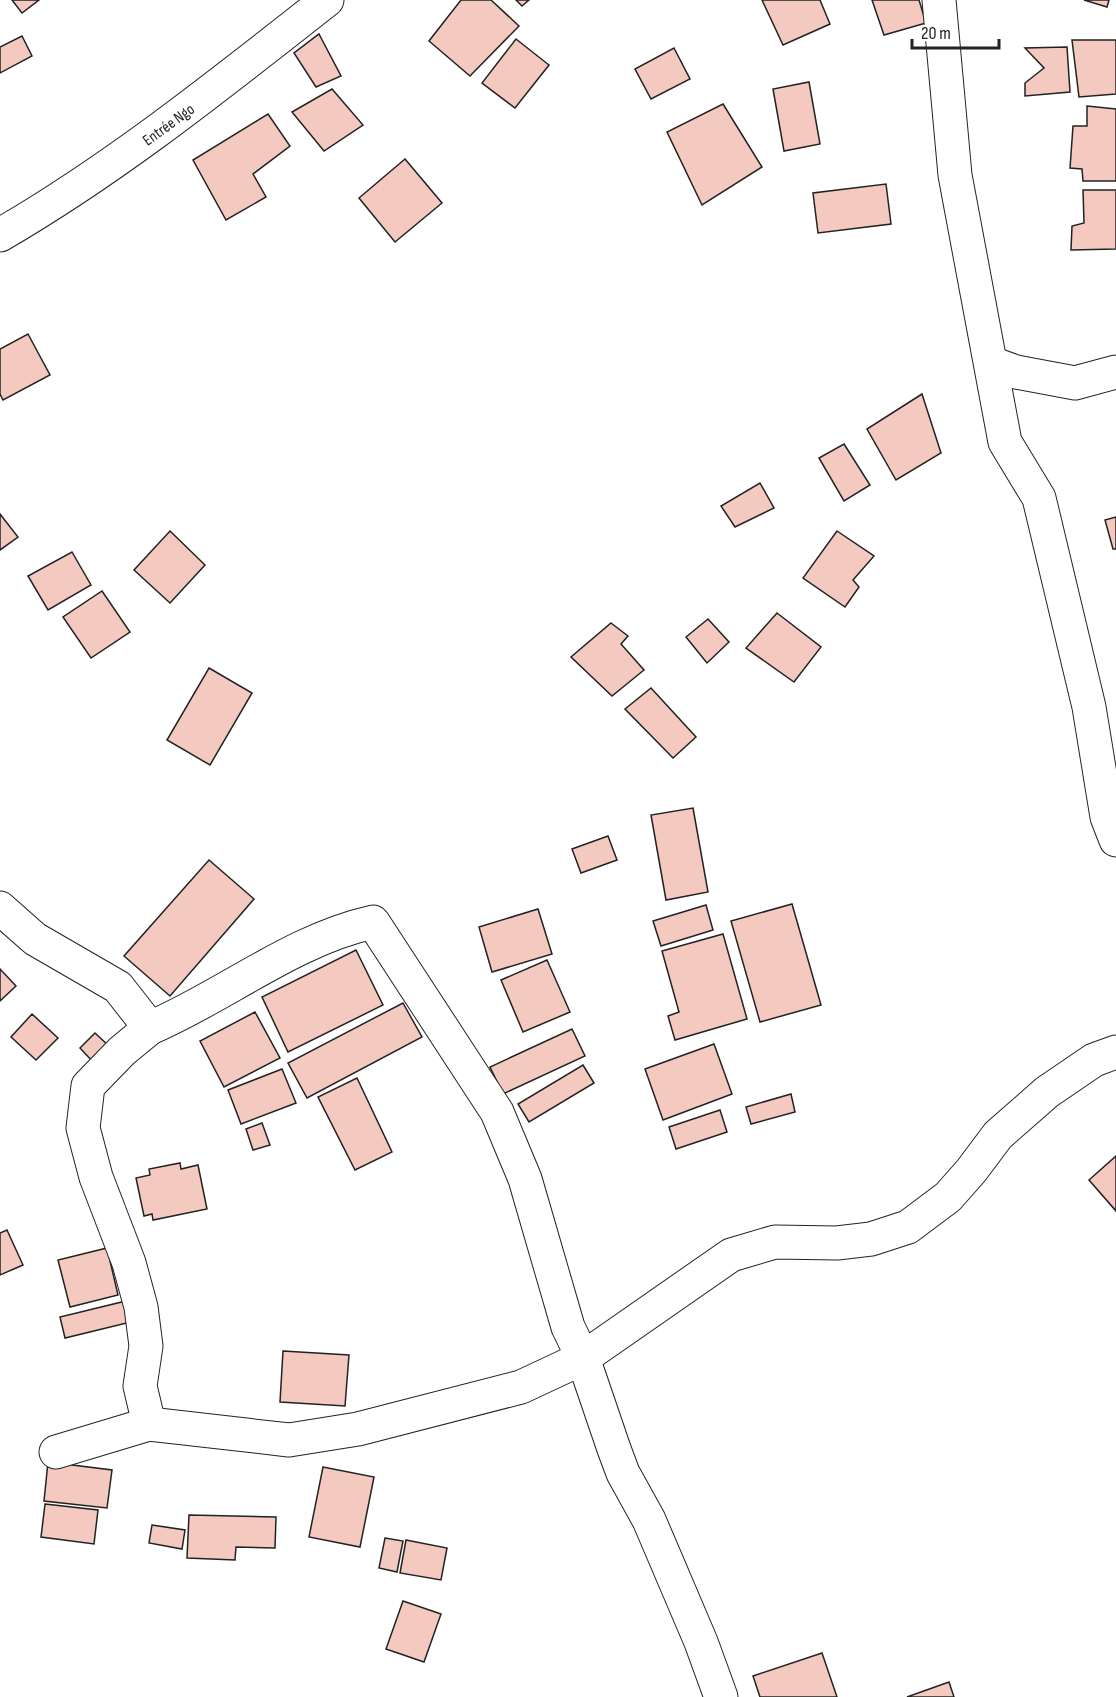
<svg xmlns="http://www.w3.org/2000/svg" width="1116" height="1697" viewBox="0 0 1116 1697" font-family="'Sofia Sans Condensed',sans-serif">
  <rect width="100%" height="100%" fill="#fff"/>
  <g fill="#f3c9c0" stroke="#222" stroke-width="1.5">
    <polygon points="12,0 39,0 22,13"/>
    <polygon points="461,0 491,0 519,26 470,76 429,41"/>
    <polygon points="516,0 529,0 522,6"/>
    <polygon points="762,0 820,0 830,24 783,45"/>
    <polygon points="872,0 919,0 926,23 884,35"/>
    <polygon points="1084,0 1109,0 1107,7"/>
    <polygon points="319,34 341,76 316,87 294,53"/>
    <polygon points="22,36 32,56 0,73 0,47"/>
    <polygon points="516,39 549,65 515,108 482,83"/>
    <polygon points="1072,40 1116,40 1116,94 1079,97"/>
    <polygon points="1067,47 1070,92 1025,96 1025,83 1044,68 1025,48"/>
    <polygon points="674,48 690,79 651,99 635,69"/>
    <polygon points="809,82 820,144 784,151 773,89"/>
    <polygon points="332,89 363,125 324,151 292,112"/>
    <polygon points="723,104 762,167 702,205 667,132"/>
    <polygon points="1087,106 1116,109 1116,181 1083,181 1082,169 1070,168 1073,126 1087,126"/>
    <polygon points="268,114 290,146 253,174 266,197 226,220 193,160"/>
    <polygon points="405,159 442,203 395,242 359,198"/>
    <polygon points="886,184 891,224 818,233 813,193"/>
    <polygon points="1083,190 1116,190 1116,249 1071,250 1072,226 1084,223"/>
    <polygon points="28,334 50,375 3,400 0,394 0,349"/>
    <polygon points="922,394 941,453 896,480 867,429"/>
    <polygon points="844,444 870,485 844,501 819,458"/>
    <polygon points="760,483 774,508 735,527 721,506"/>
    <polygon points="0,514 18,537 0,550"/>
    <polygon points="1116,517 1116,549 1113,549 1105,520"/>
    <polygon points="170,531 205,565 170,603 134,570"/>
    <polygon points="837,531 874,556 853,580 859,587 845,607 803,578"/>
    <polygon points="72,552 91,585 48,610 28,576"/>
    <polygon points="102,591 130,632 91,658 63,617"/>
    <polygon points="777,613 821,647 794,682 746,648"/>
    <polygon points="708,619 729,642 707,663 686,637"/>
    <polygon points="611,623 628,636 621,644 644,670 612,696 571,657"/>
    <polygon points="209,668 252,693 210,765 167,740"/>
    <polygon points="651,688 696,737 673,758 625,709"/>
    <polygon points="693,808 708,892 666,900 651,815"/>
    <polygon points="608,836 617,860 581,873 572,849"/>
    <polygon points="209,860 254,899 170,996 124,956"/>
    <polygon points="792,904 821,1005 760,1022 731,921"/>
    <polygon points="706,905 713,930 661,946 653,921"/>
    <polygon points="538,909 552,954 492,972 479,927"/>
    <polygon points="723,934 747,1019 675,1040 668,1016 679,1012 662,951"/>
    <polygon points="356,950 383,1005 288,1052 262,997"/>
    <polygon points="547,960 570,1012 523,1032 501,980"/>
    <polygon points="0,969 16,986 0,1001"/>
    <polygon points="403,1003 422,1037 307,1098 288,1063"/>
    <polygon points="255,1012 280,1058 224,1087 200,1041"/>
    <polygon points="32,1014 58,1038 36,1060 11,1037"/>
    <polygon points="572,1029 585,1056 503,1094 490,1067"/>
    <polygon points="95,1033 109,1046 93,1062 80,1048"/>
    <polygon points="714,1044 732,1094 663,1120 645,1069"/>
    <polygon points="583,1065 594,1083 529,1122 518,1104"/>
    <polygon points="282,1069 296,1103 241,1124 228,1090"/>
    <polygon points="357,1078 392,1152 355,1170 318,1097"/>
    <polygon points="791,1094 795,1112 751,1124 746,1107"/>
    <polygon points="720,1110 727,1132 676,1149 669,1127"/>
    <polygon points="262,1123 270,1145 253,1150 246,1129"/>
    <polygon points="1116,1156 1116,1211 1089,1180"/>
    <polygon points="180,1163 181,1169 198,1165 207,1209 153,1220 152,1214 144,1216 136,1178 150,1175 149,1169"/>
    <polygon points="7,1230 23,1265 0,1275 0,1233"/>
    <polygon points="107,1248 118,1295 70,1307 58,1260"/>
    <polygon points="130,1300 135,1321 65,1338 60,1317"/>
    <polygon points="283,1351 349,1355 345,1406 280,1402"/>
    <polygon points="48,1462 112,1470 107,1508 44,1501"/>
    <polygon points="323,1467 374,1477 360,1547 309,1537"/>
    <polygon points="45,1504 98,1510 94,1544 41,1537"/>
    <polygon points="189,1515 276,1517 275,1548 236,1547 235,1560 187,1558"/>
    <polygon points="152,1525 185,1530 182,1549 149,1543"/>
    <polygon points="385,1538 403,1541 397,1572 379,1568"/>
    <polygon points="406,1540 447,1548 441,1580 400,1573"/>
    <polygon points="403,1601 441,1614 424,1662 386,1649"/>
    <polygon points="822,1653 837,1697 760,1697 753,1676"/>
    <polygon points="949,1682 954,1697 907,1697"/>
  </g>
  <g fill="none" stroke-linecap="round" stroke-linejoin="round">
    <g stroke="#222" stroke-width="35">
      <g id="minor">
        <polyline points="939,0 955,175 1005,442 1039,498 1089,707 1107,817 1116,840"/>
        <path d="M0 235C117 167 221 83 327 0"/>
        <polyline points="991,363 1016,372 1075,383 1116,372"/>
        <path d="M0 908 35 939 118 987 150 1028C225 996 292 940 373 922L497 1112 525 1179 568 1327 583 1358 614 1449 623 1473 649 1520 701 1642 721 1697"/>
        <polyline points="149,1424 140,1386 146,1346 141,1307 129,1263 96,1177 83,1128 88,1086 122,1051 150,1028"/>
        <polyline points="56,1452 149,1424 289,1440 358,1429 521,1387 583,1358 731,1255 775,1242 837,1243 871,1239 908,1227 948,1197 971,1171 998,1135 1047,1092 1094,1060 1116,1052"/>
      </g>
    </g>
    <use href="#minor" stroke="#fff" stroke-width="33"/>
  </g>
  <g text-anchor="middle" stroke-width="4.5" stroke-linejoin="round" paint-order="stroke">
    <g font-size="16" fill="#222" stroke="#fff">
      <text transform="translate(168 124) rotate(-36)" y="6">Entrée Ngo</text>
    </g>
  </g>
  <path d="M912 39v9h87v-9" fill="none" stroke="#222222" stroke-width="3"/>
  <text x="921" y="39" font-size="18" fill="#222222" stroke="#ffffff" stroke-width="4.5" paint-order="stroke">20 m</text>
</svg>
